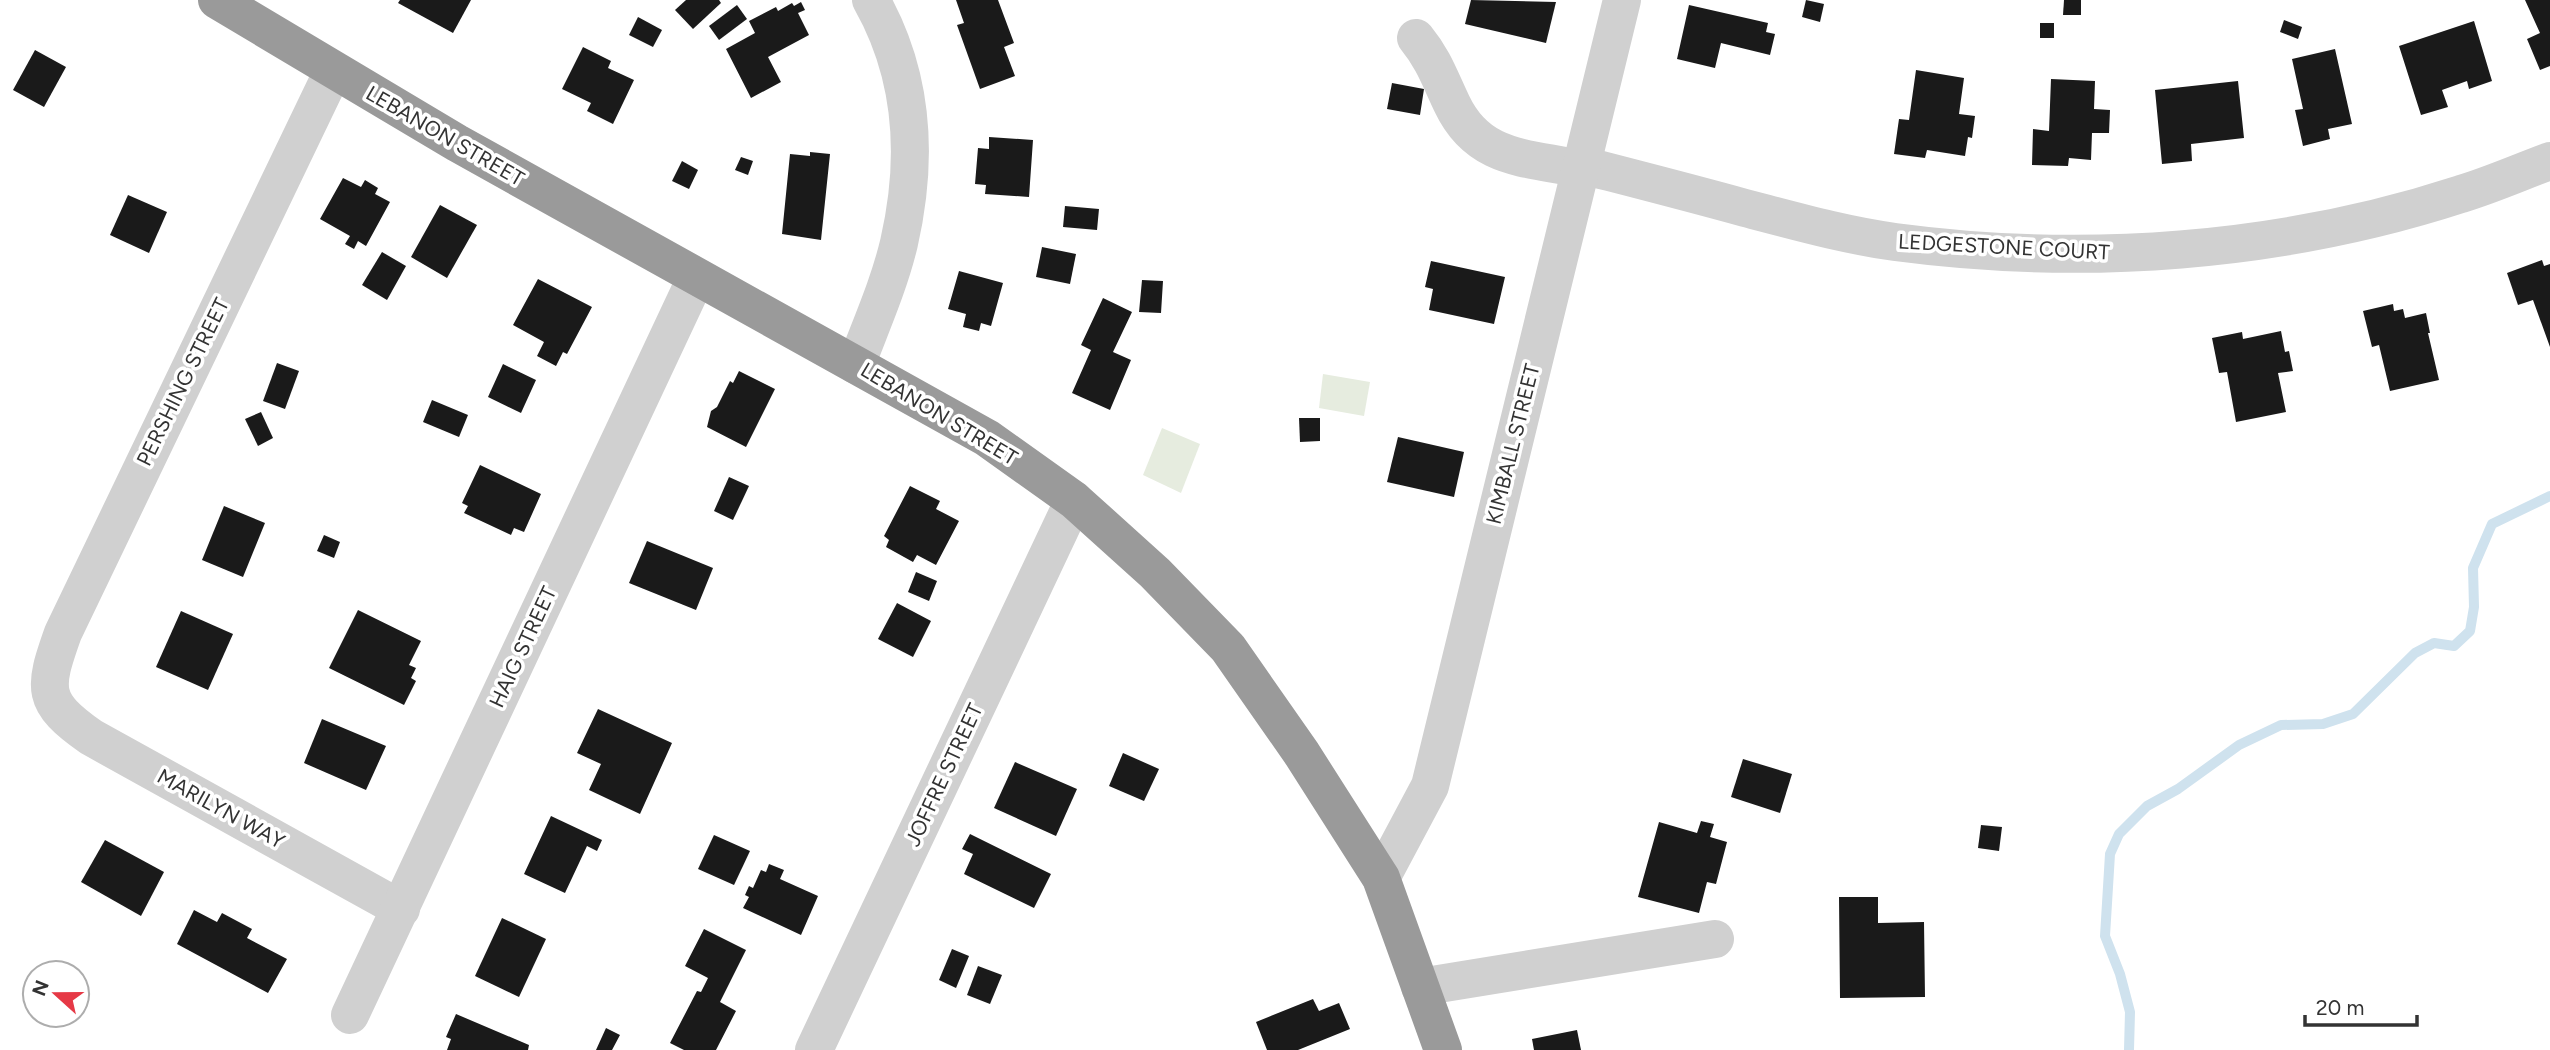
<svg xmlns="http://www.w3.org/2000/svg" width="2550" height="1050" viewBox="0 0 2550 1050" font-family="Figtree,sans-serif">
  <rect width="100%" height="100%" fill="#fff"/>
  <g fill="#e6ecdf">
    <polygon points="1323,374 1370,382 1364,416 1319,408"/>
    <polygon points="1162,428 1200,444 1181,493 1143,475"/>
  </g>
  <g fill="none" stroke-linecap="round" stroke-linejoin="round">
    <polyline stroke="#cfe2ee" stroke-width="10" points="2129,1050 2130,1012 2120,974 2105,936 2110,854 2119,834 2147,806 2178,789 2239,745 2281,725 2323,724 2353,714 2415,653 2434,643 2454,646 2470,631 2474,607 2473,568 2492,524 2550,496"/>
  </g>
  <g fill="#1a1a1a">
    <polygon points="400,0 471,0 453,33 398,3"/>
    <polygon points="686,0 719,0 721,3 693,29 675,10"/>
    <polygon points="956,0 998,0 1014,43 1004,47 1015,76 980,89 957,25 964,23"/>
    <polygon points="1471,0 1556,2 1546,43 1465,24"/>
    <polygon points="1806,0 1824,4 1820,22 1802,17"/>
    <polygon points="2064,0 2081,0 2081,15 2063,15"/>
    <polygon points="2525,0 2550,0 2550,66 2540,70 2527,39 2540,33"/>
    <polygon points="801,2 805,10 798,13 809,35 768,57 781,82 751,98 726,49 755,33 749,21 776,7 778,11 792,3 794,6"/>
    <polygon points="737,5 747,19 719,40 709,26"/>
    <polygon points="1689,5 1768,23 1766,32 1775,34 1770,55 1721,43 1715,68 1677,59"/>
    <polygon points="638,17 662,30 653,47 629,35"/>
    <polygon points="2284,20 2302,27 2298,39 2280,32"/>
    <polygon points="2474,21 2492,81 2469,89 2467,81 2442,90 2448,107 2421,115 2399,46"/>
    <rect x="2040" y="23" width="14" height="15"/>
    <polygon points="583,47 611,61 608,68 634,80 613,124 587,111 591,103 562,89"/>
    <polygon points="2335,49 2352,124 2328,129 2330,139 2303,146 2295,110 2303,109 2292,59"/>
    <polygon points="35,50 66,67 44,107 13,90"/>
    <polygon points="1916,70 1964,78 1959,114 1975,116 1972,138 1968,137 1965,156 1927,150 1925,158 1894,154 1899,119 1909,120"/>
    <polygon points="2051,79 2095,81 2094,109 2110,110 2109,133 2092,133 2091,160 2069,158 2068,166 2032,165 2033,129 2049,131"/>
    <polygon points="2238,81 2244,138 2191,144 2192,161 2162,164 2155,90"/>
    <polygon points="1392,83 1424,89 1420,115 1387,109"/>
    <polygon points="989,137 1033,140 1029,197 985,194 986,185 975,184 978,148 989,149"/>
    <polygon points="810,152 830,154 821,240 782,234 790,154 810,156"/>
    <polygon points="741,157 753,161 748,175 735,170"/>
    <polygon points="682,161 698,170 689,189 672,181"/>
    <polygon points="343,178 361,187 365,180 378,188 375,194 390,202 366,246 358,241 354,249 345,244 350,236 320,219"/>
    <polygon points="128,195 167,212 149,253 110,235"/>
    <polygon points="440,205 477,225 447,278 411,257"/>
    <polygon points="1065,206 1099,209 1097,230 1063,227"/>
    <polygon points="1042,247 1076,254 1070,284 1036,277"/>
    <polygon points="382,252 406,266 387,300 362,285"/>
    <polygon points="2542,260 2544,266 2550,264 2550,347 2533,300 2518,305 2507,273"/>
    <polygon points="1431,261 1505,277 1494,324 1429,310 1433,289 1425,287"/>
    <polygon points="959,271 1003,283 991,326 981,323 979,331 963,327 966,314 948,309"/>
    <polygon points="538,279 592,307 567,354 563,352 556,366 537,356 544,342 513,325"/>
    <polygon points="1142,280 1163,281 1161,313 1139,312"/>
    <polygon points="1103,298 1132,312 1113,352 1131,360 1110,410 1072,393 1091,350 1081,345"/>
    <polygon points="2393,304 2394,311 2403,309 2405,318 2426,313 2430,333 2428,333 2439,380 2390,391 2379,345 2372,347 2363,311"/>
    <polygon points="2281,331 2285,352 2289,351 2293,371 2278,373 2286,412 2236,422 2227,372 2219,373 2212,338 2242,332 2243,339"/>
    <polygon points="277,363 299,371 285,409 263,401"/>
    <polygon points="503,364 536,380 521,413 488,397"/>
    <polygon points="739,371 775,389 746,447 707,427 711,411 717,407 730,381 733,383"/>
    <polygon points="432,400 468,415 459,437 423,422"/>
    <polygon points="261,412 273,438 258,446 245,419"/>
    <polygon points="1299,418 1320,418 1320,441 1300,442"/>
    <polygon points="1398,437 1464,452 1454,497 1387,482"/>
    <polygon points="480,465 541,494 524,532 514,528 511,535 464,513 468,506 462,503"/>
    <polygon points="729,477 749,486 733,520 714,511"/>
    <polygon points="910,486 940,501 936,509 959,521 936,565 917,555 913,562 886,547 889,540 884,536"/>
    <polygon points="224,506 265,523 243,577 202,560"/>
    <polygon points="324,535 340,542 334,558 317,551"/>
    <polygon points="647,541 713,568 696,610 629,583"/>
    <polygon points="916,572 937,581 929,601 908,592"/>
    <polygon points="897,603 931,621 913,657 878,639"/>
    <polygon points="358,610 421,641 409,665 416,668 411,678 416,681 404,705 329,668"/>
    <polygon points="181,611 233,634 208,690 156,667"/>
    <polygon points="598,709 672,743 640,814 589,790 601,764 577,753"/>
    <polygon points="322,719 386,746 366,790 304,763"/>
    <polygon points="1123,753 1159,769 1144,801 1109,786"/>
    <polygon points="1743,759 1792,774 1780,813 1731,797"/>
    <polygon points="1015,762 1077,789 1056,836 994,808"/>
    <polygon points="551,816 602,840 597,851 587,846 565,893 524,874"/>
    <polygon points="1701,821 1714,824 1710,837 1727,842 1716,884 1707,882 1699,913 1638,897 1659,822 1697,833"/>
    <polygon points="1981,825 2002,827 1999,851 1978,848"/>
    <polygon points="970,834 1051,874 1034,908 964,874 973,854 962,849"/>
    <polygon points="714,835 750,851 734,885 698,869"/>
    <polygon points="105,840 164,872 141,916 81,882"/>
    <polygon points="769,864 784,870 780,879 818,896 801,935 743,908 749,897 745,895 749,886 753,888 761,870 766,872"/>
    <polygon points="1839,897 1878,897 1878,923 1924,922 1925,997 1840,998"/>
    <polygon points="194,910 217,922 222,913 252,929 247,938 287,959 268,993 177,944"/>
    <polygon points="502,918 546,939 519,997 475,976"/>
    <polygon points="704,929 746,950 720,1002 736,1011 716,1050 684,1050 670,1043 697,991 701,992 708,978 685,966"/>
    <polygon points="952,949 969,956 956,988 939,980"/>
    <polygon points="978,966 1002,975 990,1004 967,995"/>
    <polygon points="1313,999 1319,1011 1339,1003 1350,1029 1298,1050 1267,1050 1256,1022"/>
    <polygon points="456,1014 529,1045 528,1050 447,1050 451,1039 446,1037"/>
    <polygon points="606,1028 620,1035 612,1050 596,1050"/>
    <polygon points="1577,1030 1581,1050 1534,1050 1532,1039"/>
  </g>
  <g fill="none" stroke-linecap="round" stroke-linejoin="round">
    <g stroke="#d0d0d0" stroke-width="38">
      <path d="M1416 38C1434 60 1440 79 1452 104 1479 161 1527 157 1581 169"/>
      <path d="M333 71 63 633C43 689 41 702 91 737L401 909"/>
      <path d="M1582 165C1636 179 1691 193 1745 208 1795 221 1844 235 1895 242 2083 267 2280 253 2461 194 2491 185 2520 172 2550 161"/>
      <path d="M856 365C871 325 889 285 899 243 918 160 914 76 871 0"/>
      <polyline points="1381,878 1430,786 1622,0"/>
      <polyline points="1420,987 1715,939"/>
      <polyline points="350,1015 696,278"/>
      <polyline points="814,1050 1074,500"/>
    </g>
    <polyline stroke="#9a9a9a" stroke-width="38" points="217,0 457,143 987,438 1074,500 1155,573 1228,648 1302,754 1381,878 1443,1050"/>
  </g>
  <g text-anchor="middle" stroke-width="7" stroke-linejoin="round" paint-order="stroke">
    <g font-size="21" fill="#333" stroke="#fff">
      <text transform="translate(445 136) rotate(30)" y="7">LEBANON STREET</text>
      <text transform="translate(2004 247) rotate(3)" y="7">LEDGESTONE COURT</text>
      <text transform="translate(183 382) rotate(-64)" y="7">PERSHING STREET</text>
      <text transform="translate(939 414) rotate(31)" y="7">LEBANON STREET</text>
      <text transform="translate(1513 444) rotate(-76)" y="7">KIMBALL STREET</text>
      <text transform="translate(523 647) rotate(-65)" y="7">HAIG STREET</text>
      <text transform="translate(944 775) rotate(-65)" y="7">JOFFRE STREET</text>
      <text transform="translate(221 809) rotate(29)" y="7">MARILYN WAY</text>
    </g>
  </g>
  <g transform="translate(56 994) rotate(291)"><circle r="33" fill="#ffffff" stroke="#adadad" stroke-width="2"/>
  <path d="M0-5L12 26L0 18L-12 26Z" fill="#e63946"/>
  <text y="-10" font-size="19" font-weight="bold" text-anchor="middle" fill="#333333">N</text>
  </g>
  <path d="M2305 1015v10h112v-10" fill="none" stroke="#333333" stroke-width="3.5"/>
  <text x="2316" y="1015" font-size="21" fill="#333333" stroke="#ffffff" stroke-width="5" paint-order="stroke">20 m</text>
</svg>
